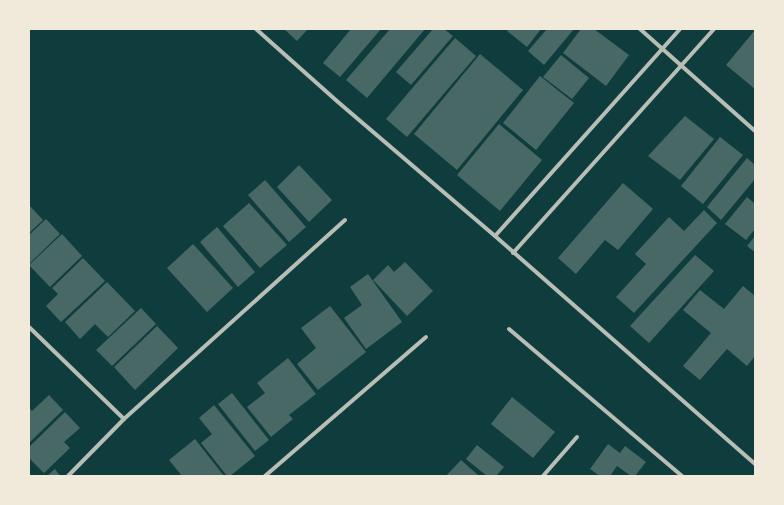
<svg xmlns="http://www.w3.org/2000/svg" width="784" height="505" viewBox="0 0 784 505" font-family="'Libre Baskerville',serif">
  <rect width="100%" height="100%" fill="#0f3d3e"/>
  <g fill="#486865">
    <polygon points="284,29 308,29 297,41"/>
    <polygon points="351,29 381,29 340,77 323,63"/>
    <polygon points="390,29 425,29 367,98 346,80"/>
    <polygon points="433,29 444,29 453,36 411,85 396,72"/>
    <polygon points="509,29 541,29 527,47 507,31"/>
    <polygon points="547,29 574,29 544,65 528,51"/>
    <polygon points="581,29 594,29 629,55 606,86 563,53"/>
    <polygon points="755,30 755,89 726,65"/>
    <polygon points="455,38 476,56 407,137 386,119"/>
    <polygon points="480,54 523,90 457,170 414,134"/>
    <polygon points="561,55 589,78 572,99 543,77"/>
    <polygon points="540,76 574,103 536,150 503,123"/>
    <polygon points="685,116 714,139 680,180 648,156"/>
    <polygon points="499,124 542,160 500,211 457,175"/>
    <polygon points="720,137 743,155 703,204 681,186"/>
    <polygon points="747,158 755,165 755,179 721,220 707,207"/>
    <polygon points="299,165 332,200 309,222 277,187"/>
    <polygon points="265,180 306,227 289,242 248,195"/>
    <polygon points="623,183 653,209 618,250 605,240 576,274 558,258"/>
    <polygon points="747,197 755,204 755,229 746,240 725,224"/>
    <polygon points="249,203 287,245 260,268 223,226"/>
    <polygon points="29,205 43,220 29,233"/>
    <polygon points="704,210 717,223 634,313 616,297 646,264 635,254 669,217 684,231"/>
    <polygon points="46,219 60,234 29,264 29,235"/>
    <polygon points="217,227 255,272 238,287 200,242"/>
    <polygon points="62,234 82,256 50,287 29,265"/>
    <polygon points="755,236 755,252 747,246"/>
    <polygon points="193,244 233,288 207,312 167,268"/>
    <polygon points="695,255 714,271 649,343 630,326"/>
    <polygon points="83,258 105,281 61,322 46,306 58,294 52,288"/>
    <polygon points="405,262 433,291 407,316 373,280 388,265 394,272"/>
    <polygon points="368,274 402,322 366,349 344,318 362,305 350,287"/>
    <polygon points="107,282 135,311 108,337 95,324 80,339 65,322"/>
    <polygon points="743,286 755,296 755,317 754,319 755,320 755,356 747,366 727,349 700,380 683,366 711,333 683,310 700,290 724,309"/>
    <polygon points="330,306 366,352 318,390 297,364 316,348 301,328"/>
    <polygon points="141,308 156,324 112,366 96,350"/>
    <polygon points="157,326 178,348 135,390 114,367"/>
    <polygon points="288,358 316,394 289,415 293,419 271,437 247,407 265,393 257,383"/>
    <polygon points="232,393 269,440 255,451 218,404"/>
    <polygon points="49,395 63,410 29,443 29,408 32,411"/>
    <polygon points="512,397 555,432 533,458 491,424"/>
    <polygon points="214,405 255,456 230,476 227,476 201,443 212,434 199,418"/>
    <polygon points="65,412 80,428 64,442 70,448 44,473 29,458 29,447"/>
    <polygon points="195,439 224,476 182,476 169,460"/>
    <polygon points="608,444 620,453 625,446 646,462 635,476 631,476 617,466 610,476 600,476 590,469"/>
    <polygon points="477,445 504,467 496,476 487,476 466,459"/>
    <polygon points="461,460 479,476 446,476"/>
    <polygon points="55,469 60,476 47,476"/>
  </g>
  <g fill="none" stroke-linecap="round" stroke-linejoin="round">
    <g stroke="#b8beb3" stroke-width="4">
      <polyline points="256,29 338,102 495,236 755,464"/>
      <polyline points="640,29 755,131"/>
      <polyline points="495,236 680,29"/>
      <polyline points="513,253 714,29"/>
      <polyline points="29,327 124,419"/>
      <polyline points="509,329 682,476"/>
      <polyline points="68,476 124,419 345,220"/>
      <polyline points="265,476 426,337"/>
      <polyline points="543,476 577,437"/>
    </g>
  </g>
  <rect width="784" height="505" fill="none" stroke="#f1e9da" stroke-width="60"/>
</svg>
